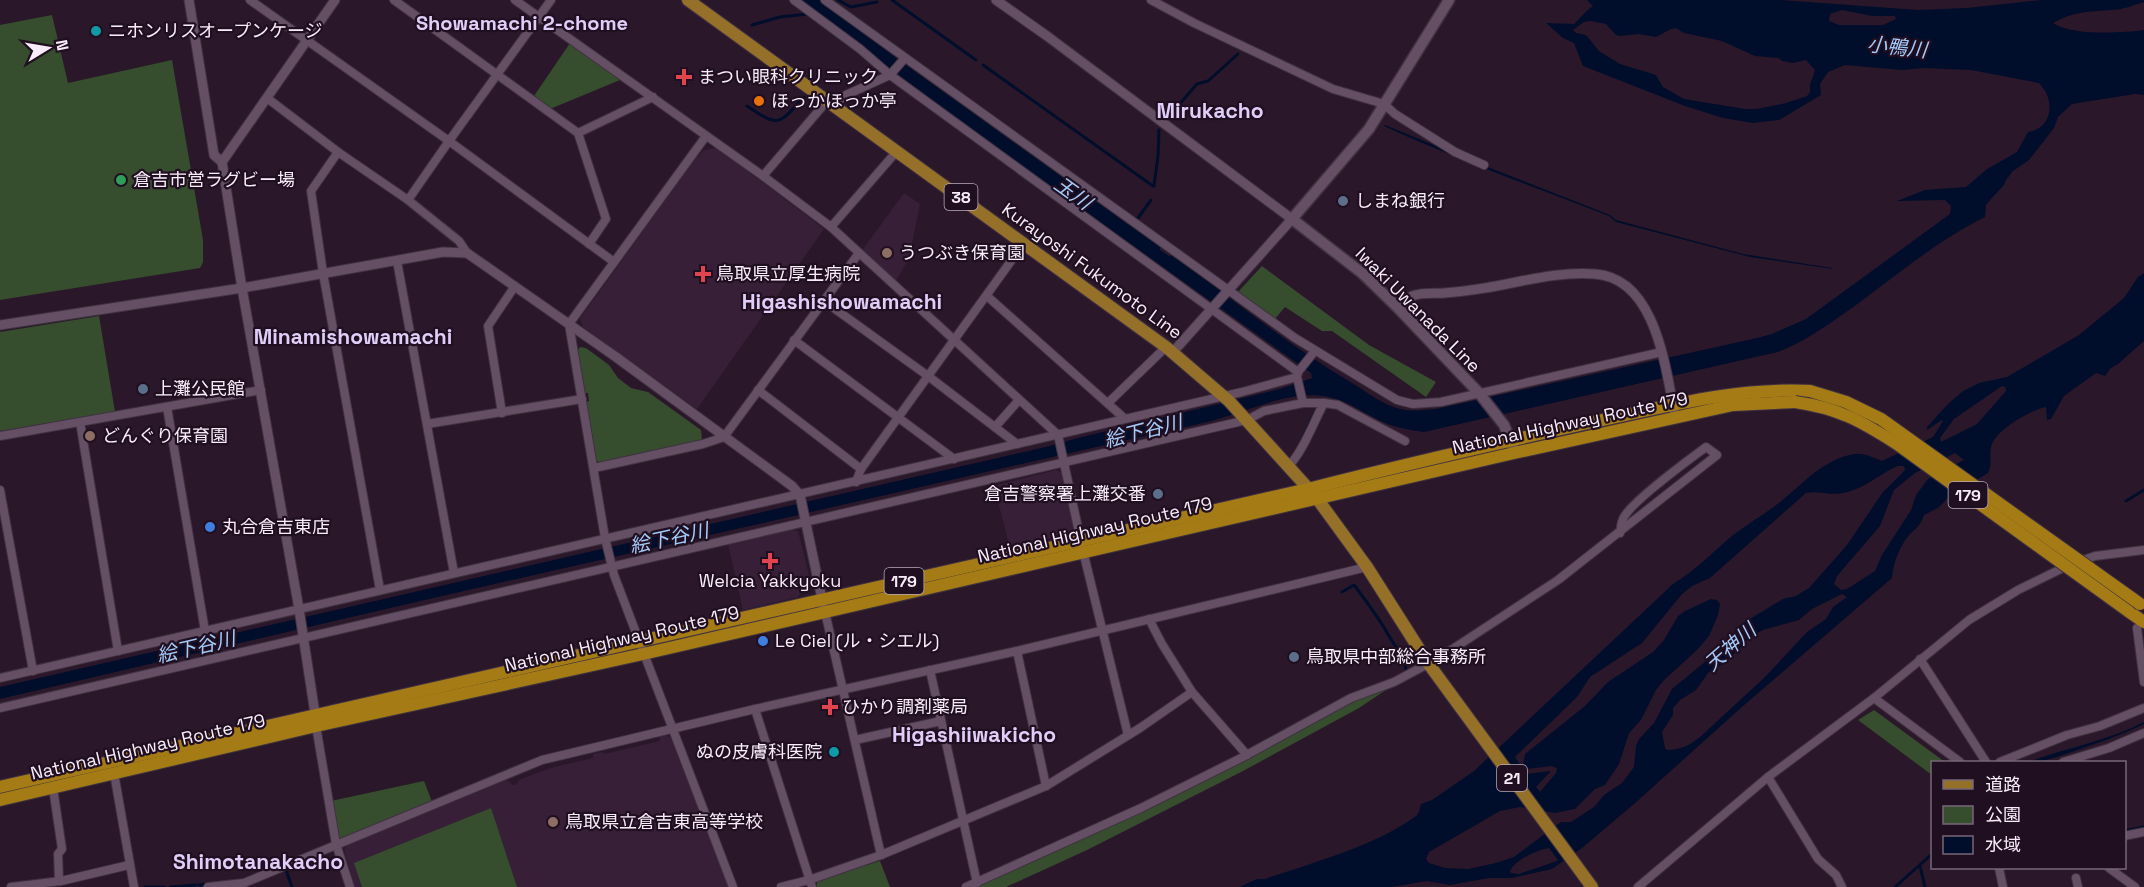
<svg xmlns="http://www.w3.org/2000/svg" width="2144" height="887" viewBox="0 0 2144 887" font-family="'Space Grotesk','Noto Sans JP',sans-serif">
  <rect width="100%" height="100%" fill="#2a182a"/>
  <g fill="#361f37">
    <polygon points="717,148 824,229 697,409 583,327 580,319 692,163 704,150"/>
    <polygon points="904,193 920,204 909,258 895,283 861,252"/>
    <polygon points="1056,470 1064,473 1076,528 1073,533 1010,548 994,486"/>
    <polygon points="792,530 798,531 809,575 808,580 798,597 743,610 728,544"/>
    <polygon points="664,734 671,738 729,887 355,887 344,850 346,845 504,780 507,780 513,785 517,784 519,780 550,768 593,758 593,754 603,752 604,754 660,741 659,736"/>
  </g>
  <g fill="#364d2e">
    <polygon points="52,15 68,83 172,60 203,240 203,262 200,268 0,300 0,25"/>
    <polygon points="570,43 620,80 550,109 534,96"/>
    <polygon points="1262,266 1369,345 1436,382 1426,397 1332,331 1322,331 1285,307 1274,320 1238,292"/>
    <polygon points="99,316 115,412 0,431 0,332"/>
    <polygon points="580,347 586,348 609,365 618,378 631,388 648,392 701,430 702,440 600,463 596,460 586,402 589,401 588,393 585,393 578,350"/>
    <polygon points="1389,688 1359,708 1243,771 1087,850 1006,887 971,887 1004,873 1351,700"/>
    <polygon points="1874,710 1945,762 1932,762 1932,775 1858,720"/>
    <polygon points="424,781 432,802 338,840 331,801"/>
    <polygon points="491,808 517,887 362,887 354,863"/>
    <polygon points="880,861 890,887 816,887 818,880"/>
  </g>
  <g fill="#000d2b" fill-rule="evenodd">
    <path d="M799 0H819L895 57 1160 247V250L1169 256 1173 255C1232 299 1288 345 1352 383 1367 392 1383 405 1400 409 1411 412 1424 410 1436 409L1757 338 1772 334 1806 319 1950 214 1951 206 1945 200 1897 201 1925 190 1966 187 1987 169 2017 152 2028 132C2046 130 2054 112 2047 95 2046 91 2042 87 2039 83L1971 70 1924 68 1902 70 1845 65 1828 72 1820 84 1821 95 1779 120 1753 123 1723 118 1685 106 1583 66 1574 43 1563 38 1546 23 1574 24C1581 18 1585 11 1593 6L1587 0H1781L1918 10 1967 8 2041 0H2144V2C2134 5 2122 10 2112 10 2090 11 2072 12 2053 23 2071 36 2122 33 2144 30V95L2135 94 2072 104 2058 117 2054 128 2029 160 2013 171 2006 180 2004 185 1991 199 1986 205 1985 217C1932 243 1887 284 1839 317 1819 331 1801 343 1778 352L1424 432C1410 430 1396 428 1383 422 1365 414 1348 401 1329 397 1294 390 1258 407 1225 417 1203 424 1180 428 1158 433L442 596 0 699V687L1050 446 1074 439 1280 389 1312 378 1311 373 991 144ZM1842 10 1872 16H1895L1896 19 1883 25H1839L1829 21 1830 14ZM1590 21 1606 24 1616 35 1621 36 1638 34 1656 37 1671 29 1676 28 1684 33 1722 41 1755 56 1779 58 1782 61 1793 63 1806 60 1815 70 1810 85V92L1807 96 1786 103 1757 109H1745L1684 99 1663 87 1656 75 1620 64 1599 51 1586 35 1576 33 1573 30 1584 22Z"/>
    <path d="M1385 125 1475 162 1610 215 1616 220 1743 254 1832 268 1833 269 1750 257 1616 222 1609 216C1534 187 1458 160 1384 126Z"/>
    <path d="M2144 273V341L2118 364 2111 368 2105 376 2096 373 2064 396 2051 419 2047 420 2046 407C2031 410 1998 429 1992 444 1988 454 1993 464 1988 473L1950 496 1938 508 1924 515C1921 524 1917 528 1910 534 1900 545 1893 563 1892 578L1743 706 1634 804 1582 848 1552 869 1512 878H1489L1450 885 1427 881 1391 887H1239L1257 879H1265C1314 862 1373 847 1416 816 1419 814 1420 808 1421 804L1432 800 1474 771 1673 584C1693 572 1709 556 1726 541 1742 527 1759 518 1775 506 1799 488 1824 457 1856 454 1865 453 1873 458 1882 461L1933 437 1943 421 1942 420 1927 430V427L1948 404 1963 391 1979 383 2007 377 2079 335 2124 298 2138 277ZM2002 386 2005 387 2006 391 1977 424 1941 442 1940 438 1954 419ZM1955 453 1964 460 1928 479 1916 495 1911 510 1882 555 1875 571 1847 589 1841 590 1834 584 1837 576 1880 526 1894 490 1915 473ZM1898 466H1904L1905 470 1883 492 1847 545 1809 588 1796 596 1783 599 1740 625 1723 647 1672 689 1654 723 1639 739 1636 746 1634 767 1622 783 1604 795 1594 807 1571 822H1561L1514 857 1496 863 1468 869 1445 868 1429 863 1426 859 1429 852 1500 811 1520 807 1555 813 1575 809 1595 789 1605 785 1619 764 1629 733 1641 720 1656 690 1664 680 1697 650 1709 636 1718 615 1720 604 1717 600 1711 599 1685 611 1678 616 1664 640 1653 652 1608 682 1585 706 1525 754 1523 765 1527 769 1551 766 1557 768 1556 773 1540 792 1536 787 1551 771 1526 774 1515 757 1577 697 1590 677 1642 643 1682 594 1692 586 1710 578 1806 493C1819 490 1830 496 1843 493 1865 489 1879 474 1898 466ZM1842 594 1847 597 1833 607 1826 619 1807 632 1765 677 1700 737C1690 745 1681 750 1667 750L1665 748 1662 732 1673 715V708L1680 700 1696 690 1708 673 1726 662 1751 636 1763 630 1799 620 1812 609ZM1549 848 1558 860 1557 861 1519 874 1511 873 1510 871C1515 860 1537 850 1549 848Z"/>
    <path d="M2144 722V724C2120 736 2094 744 2069 753 2055 757 2043 763 2028 762 2066 748 2107 741 2144 722Z"/>
  </g>
  <g fill="none" stroke-linecap="round" stroke-linejoin="round">
    <g stroke="#000d2b" stroke-width="3">
      <polyline points="838,0 851,7 877,2"/>
      <polyline points="892,0 976,60"/>
      <polyline points="752,25 780,17 808,14"/>
      <polyline points="983,65 1153,186 1154,186 1158,156 1159,130"/>
      <path d="M747 106C780 128 778 125 804 97"/>
      <polyline points="1170,115 1197,84 1208,81 1238,54"/>
      <polyline points="1138,218 1151,200"/>
      <polyline points="1302,440 1314,414"/>
      <polyline points="2126,501 2144,490"/>
      <path d="M1342 592 1354 585C1367 602 1379 618 1389 636 1397 650 1402 652 1406 669"/>
      <polyline points="2124,831 2144,827"/>
      <polyline points="1920,866 1925,887"/>
      <polyline points="286,870 292,887"/>
      <polyline points="199,885 210,884"/>
      <polyline points="145,887 164,887"/>
      <polyline points="170,887 196,885"/>
      <polyline points="1895,887 1932,854"/>
    </g>
    <g stroke="#403241" stroke-width="10">
      <g id="minor">
        <polyline points="250,0 449,141 614,262"/>
        <polyline points="394,0 578,133 606,219 589,244"/>
        <polyline points="515,0 763,176 831,227 1058,435 1083,551 1128,735"/>
        <polyline points="825,0 1295,338 1397,400 1413,404 1441,402 1662,352"/>
        <polyline points="1151,0 1194,23 1333,89 1384,104 1395,114 1455,152 1484,165"/>
        <polyline points="267,98 338,152 408,200 459,241 467,253"/>
        <polyline points="833,105 846,95 890,75 904,59"/>
        <polyline points="578,133 653,97"/>
        <polyline points="706,136 569,324 605,538 614,575 733,887"/>
        <polyline points="338,152 311,191 323,273 380,590"/>
        <polyline points="763,176 827,101"/>
        <polyline points="408,200 449,141 551,0"/>
        <polyline points="831,227 897,151"/>
        <polyline points="397,261 454,573"/>
        <polyline points="987,296 1124,418"/>
        <polyline points="824,301 928,376 1017,444"/>
        <polyline points="794,340 954,459"/>
        <polyline points="1298,372 1314,352"/>
        <polyline points="1297,377 1303,403"/>
        <polyline points="758,390 861,469"/>
        <polyline points="1108,403 1166,347"/>
        <polyline points="167,407 205,631"/>
        <polyline points="502,413 488,326 515,286"/>
        <polyline points="80,422 118,651"/>
        <polyline points="427,424 582,399"/>
        <polyline points="995,427 1019,400"/>
        <polyline points="0,436 261,390"/>
        <path d="M1288 467C1304 450 1313 423 1324 403"/>
        <polyline points="594,468 703,444 724,437 859,253"/>
        <polyline points="856,482 861,469 1024,243"/>
        <polyline points="0,490 33,671"/>
        <polyline points="2078,562 2095,556 2144,550"/>
        <polyline points="825,612 881,855"/>
        <polyline points="1149,619 1162,644 1192,692 1247,755"/>
        <polyline points="2137,628 2144,682"/>
        <polyline points="1017,651 1046,786"/>
        <polyline points="1920,659 1986,762"/>
        <polyline points="930,670 977,883"/>
        <polyline points="0,678 1242,392 1297,377 1298,372 890,75 860,49 794,0"/>
        <polyline points="1874,698 1960,762"/>
        <polyline points="0,708 1247,420 1264,411 1303,403 1324,403 1338,405 1349,411 1405,441"/>
        <polyline points="755,709 812,887"/>
        <polyline points="316,726 336,844 350,887"/>
        <polyline points="855,740 941,721"/>
        <polyline points="2000,762 2067,735 2100,726 2144,708"/>
        <polyline points="2063,762 2109,748 2144,733"/>
        <polyline points="114,773 134,887"/>
        <polyline points="1768,777 1818,859 1836,875 1842,887"/>
        <polyline points="53,788 62,849 58,854 59,881"/>
        <polyline points="2124,836 2144,832"/>
        <polyline points="1999,868 2003,887"/>
        <polyline points="2109,868 2135,887"/>
        <polyline points="2076,878 2078,887"/>
        <polyline points="11,887 61,881 129,865"/>
        <polyline points="208,887 244,883 542,760 755,709 1017,651 1367,567"/>
        <polyline points="781,887 809,880 881,855 1046,786 1140,728 1192,692"/>
        <path d="M966 887 1141 808 1241 758 1351 698 1394 682 1439 658 1558 580 1717 455 1706 447C1690 459 1629 503 1623 519 1621 523 1621 528 1620 533"/>
        <polyline points="1638,887 1768,777 1874,698 1969,620 2018,590 2067,566"/>
      </g>
    </g>
    <g stroke="#403241" stroke-width="11">
      <g id="tertiary">
        <polyline points="189,0 214,155 222,162 242,288 299,609 316,720"/>
        <polyline points="996,0 1047,36 1292,219 1173,352"/>
        <polyline points="222,162 335,0"/>
        <path d="M1398 308C1403 304 1407 299 1412 296 1423 292 1434 294 1444 293 1458 292 1472 290 1485 288 1521 282 1558 271 1595 274 1655 278 1665 365 1674 410"/>
        <polyline points="0,325 242,288 443,252 467,253 616,357 792,486 800,495 823,604"/>
      </g>
    </g>
    <g stroke="#403241" stroke-width="13">
      <polyline id="secondary" points="1449,0 1369,129 1292,219 1362,273 1398,308 1479,393 1504,425 1513,447"/>
    </g>
    <g stroke="#403241" stroke-width="14">
      <polyline id="primary" points="688,0 1166,347 1229,401 1316,497 1367,567 1428,663 1592,887"/>
    </g>
    <g stroke="#403241" stroke-width="14">
      <g id="trunk">
        <polyline points="2128,611 2144,622"/>
        <path d="M0 787 1308 489C1403 465 1498 443 1593 422 1664 407 1736 387 1810 391"/>
        <polyline points="0,800 316,726 643,654 1514,453 1733,405 1795,402"/>
      </g>
    </g>
    <use href="#minor" stroke="#644f64" stroke-width="8"/>
    <use href="#tertiary" stroke="#644f64" stroke-width="9"/>
    <use href="#secondary" stroke="#644f64" stroke-width="10"/>
    <use href="#primary" stroke="#947029" stroke-width="12"/>
    <use href="#trunk" stroke="#a47b15" stroke-width="12"/>
    <g stroke="#403241" stroke-width="14" stroke-linecap="butt">
      <g id="trunk-bridge">
        <polyline points="1810,391 1846,402 1881,419 2140,604"/>
        <path d="M1795 402C1838 408 1861 421 1897 444L2128 611"/>
      </g>
    </g>
    <use href="#trunk-bridge" stroke="#a47b15" stroke-width="12"/>
  </g>
  <g fill="#0f9aa8" stroke="#200f21" stroke-width="2">
    <circle cx="96" cy="31" r="6"/>
    <circle cx="834" cy="752" r="6"/>
  </g>
  <g fill="#e0444e" stroke="#200f21" stroke-width="2">
    <path d="M681 68h6v6h6v6h-6v6h-6v-6h-6v-6h6z"/>
    <path d="M700 265h6v6h6v6h-6v6h-6v-6h-6v-6h6z"/>
    <path d="M767 552h6v6h6v6h-6v6h-6v-6h-6v-6h6z"/>
    <path d="M827 698h6v6h6v6h-6v6h-6v-6h-6v-6h6z"/>
  </g>
  <circle fill="#e8710a" stroke="#200f21" stroke-width="2" cx="759" cy="101" r="6"/>
  <circle fill="#2e9e5b" stroke="#200f21" stroke-width="2" cx="121" cy="180" r="6"/>
  <g fill="#5c6f8a" stroke="#200f21" stroke-width="2">
    <circle cx="1343" cy="201" r="6"/>
    <circle cx="143" cy="389" r="6"/>
    <circle cx="1158" cy="494" r="6"/>
    <circle cx="1294" cy="657" r="6"/>
  </g>
  <g fill="#8d6e63" stroke="#200f21" stroke-width="2">
    <circle cx="887" cy="253" r="6"/>
    <circle cx="90" cy="436" r="6"/>
    <circle cx="553" cy="822" r="6"/>
  </g>
  <g fill="#3f7fe0" stroke="#200f21" stroke-width="2">
    <circle cx="210" cy="527" r="6"/>
    <circle cx="763" cy="641" r="6"/>
  </g>
  <g text-anchor="middle" stroke-width="4.5" stroke-linejoin="round" paint-order="stroke">
    <g fill="#200f21" stroke="#b8aab8" stroke-width="1.5">
      <rect x="944.5" y="184" width="33" height="26" rx="4.5"/>
      <rect x="1948.5" y="482" width="39" height="26" rx="4.5"/>
      <rect x="884.5" y="568" width="39" height="26" rx="4.5"/>
      <rect x="1497" y="765" width="30" height="26" rx="4.5"/>
    </g>
    <g font-size="16" font-weight="bold" fill="#f9ecf9">
      <text x="961" y="203">38</text>
      <text x="1968" y="501">179</text>
      <text x="904" y="587">179</text>
      <text x="1512" y="784">21</text>
    </g>
    <g font-size="18" fill="#f9ecf9" stroke="#200f21" text-anchor="start">
      <text x="108" y="37">ニホンリスオープンケージ</text>
      <text x="698" y="83">まつい眼科クリニック</text>
      <text x="771" y="107">ほっかほっか亭</text>
      <text x="133" y="186">倉吉市営ラグビー場</text>
      <text x="1355" y="207">しまね銀行</text>
      <text x="899" y="259">うつぶき保育園</text>
      <text x="716" y="280">鳥取県立厚生病院</text>
      <text x="155" y="395">上灘公民館</text>
      <text x="102" y="442">どんぐり保育園</text>
      <text x="1146" y="500" text-anchor="end">倉吉警察署上灘交番</text>
      <text x="222" y="533">丸合倉吉東店</text>
      <text x="770" y="587" text-anchor="middle">Welcia Yakkyoku</text>
      <text x="775" y="647">Le Ciel (ル・シエル)</text>
      <text x="1306" y="663">鳥取県中部総合事務所</text>
      <text x="842" y="713">ひかり調剤薬局</text>
      <text x="822" y="758" text-anchor="end">ぬの皮膚科医院</text>
      <text x="565" y="828">鳥取県立倉吉東高等学校</text>
    </g>
    <g font-size="18" fill="#f9ecf9" stroke="#200f21">
      <text transform="translate(1092 271) rotate(36)" y="6">Kurayoshi Fukumoto Line</text>
      <text transform="translate(1418 310) rotate(45)" y="6">Iwaki Uwanada Line</text>
      <text transform="translate(1570 423) rotate(-12)" y="6">National Highway Route 179</text>
      <text transform="translate(1095 530) rotate(-13)" y="6">National Highway Route 179</text>
      <text transform="translate(622 639) rotate(-13)" y="6">National Highway Route 179</text>
      <text transform="translate(148 747) rotate(-13)" y="6">National Highway Route 179</text>
    </g>
    <g font-size="20" font-weight="bold" fill="#e1cef8" stroke="#200f21">
      <text x="522" y="30">Showamachi 2-chome</text>
    </g>
    <g font-size="20" font-style="italic" fill="#a3caf9" stroke="#200f21">
      <text transform="translate(1897 47) rotate(6)" y="7">小鴨川</text>
      <text transform="translate(1073 193) rotate(36)" y="7">玉川</text>
      <text transform="translate(1143 431) rotate(-14)" y="7">絵下谷川</text>
      <text transform="translate(669 538) rotate(-12)" y="7">絵下谷川</text>
      <text transform="translate(196 647) rotate(-13)" y="7">絵下谷川</text>
      <text transform="translate(1730 647) rotate(-41)" y="7">天神川</text>
    </g>
    <g font-size="21" font-weight="bold" fill="#e1cef8" stroke="#200f21">
      <text x="1210" y="118">Mirukacho</text>
      <text x="842" y="309">Higashishowamachi</text>
      <text x="353" y="344">Minamishowamachi</text>
      <text x="974" y="742">Higashiiwakicho</text>
      <text x="258" y="869">Shimotanakacho</text>
    </g>
  </g>
  <rect x="1931" y="761" width="195" height="108" fill="#200f21" stroke="#776777" stroke-width="1.5"/>
  <rect x="1943" y="780" width="30" height="9" fill="#947029" stroke="#776777" stroke-width="1.5"/>
  <text x="1985" y="791" font-size="18" fill="#f9ecf9">道路</text>
  <rect x="1943" y="806" width="30" height="18" fill="#364d2e" stroke="#776777" stroke-width="1.5"/>
  <text x="1985" y="821" font-size="18" fill="#f9ecf9">公園</text>
  <rect x="1943" y="836" width="30" height="18" fill="#000d2b" stroke="#776777" stroke-width="1.5"/>
  <text x="1985" y="851" font-size="18" fill="#f9ecf9">水域</text>
  <g transform="translate(48 48) rotate(79)" stroke="#200f21" stroke-width="4.5" paint-order="stroke">
  <path d="M0-4.5L10 22L0 15L-10 22Z" fill="#f9ecf9"/>
  <text y="-9" font-size="16" font-weight="bold" text-anchor="middle" fill="#f9ecf9">N</text>
  </g>
</svg>
